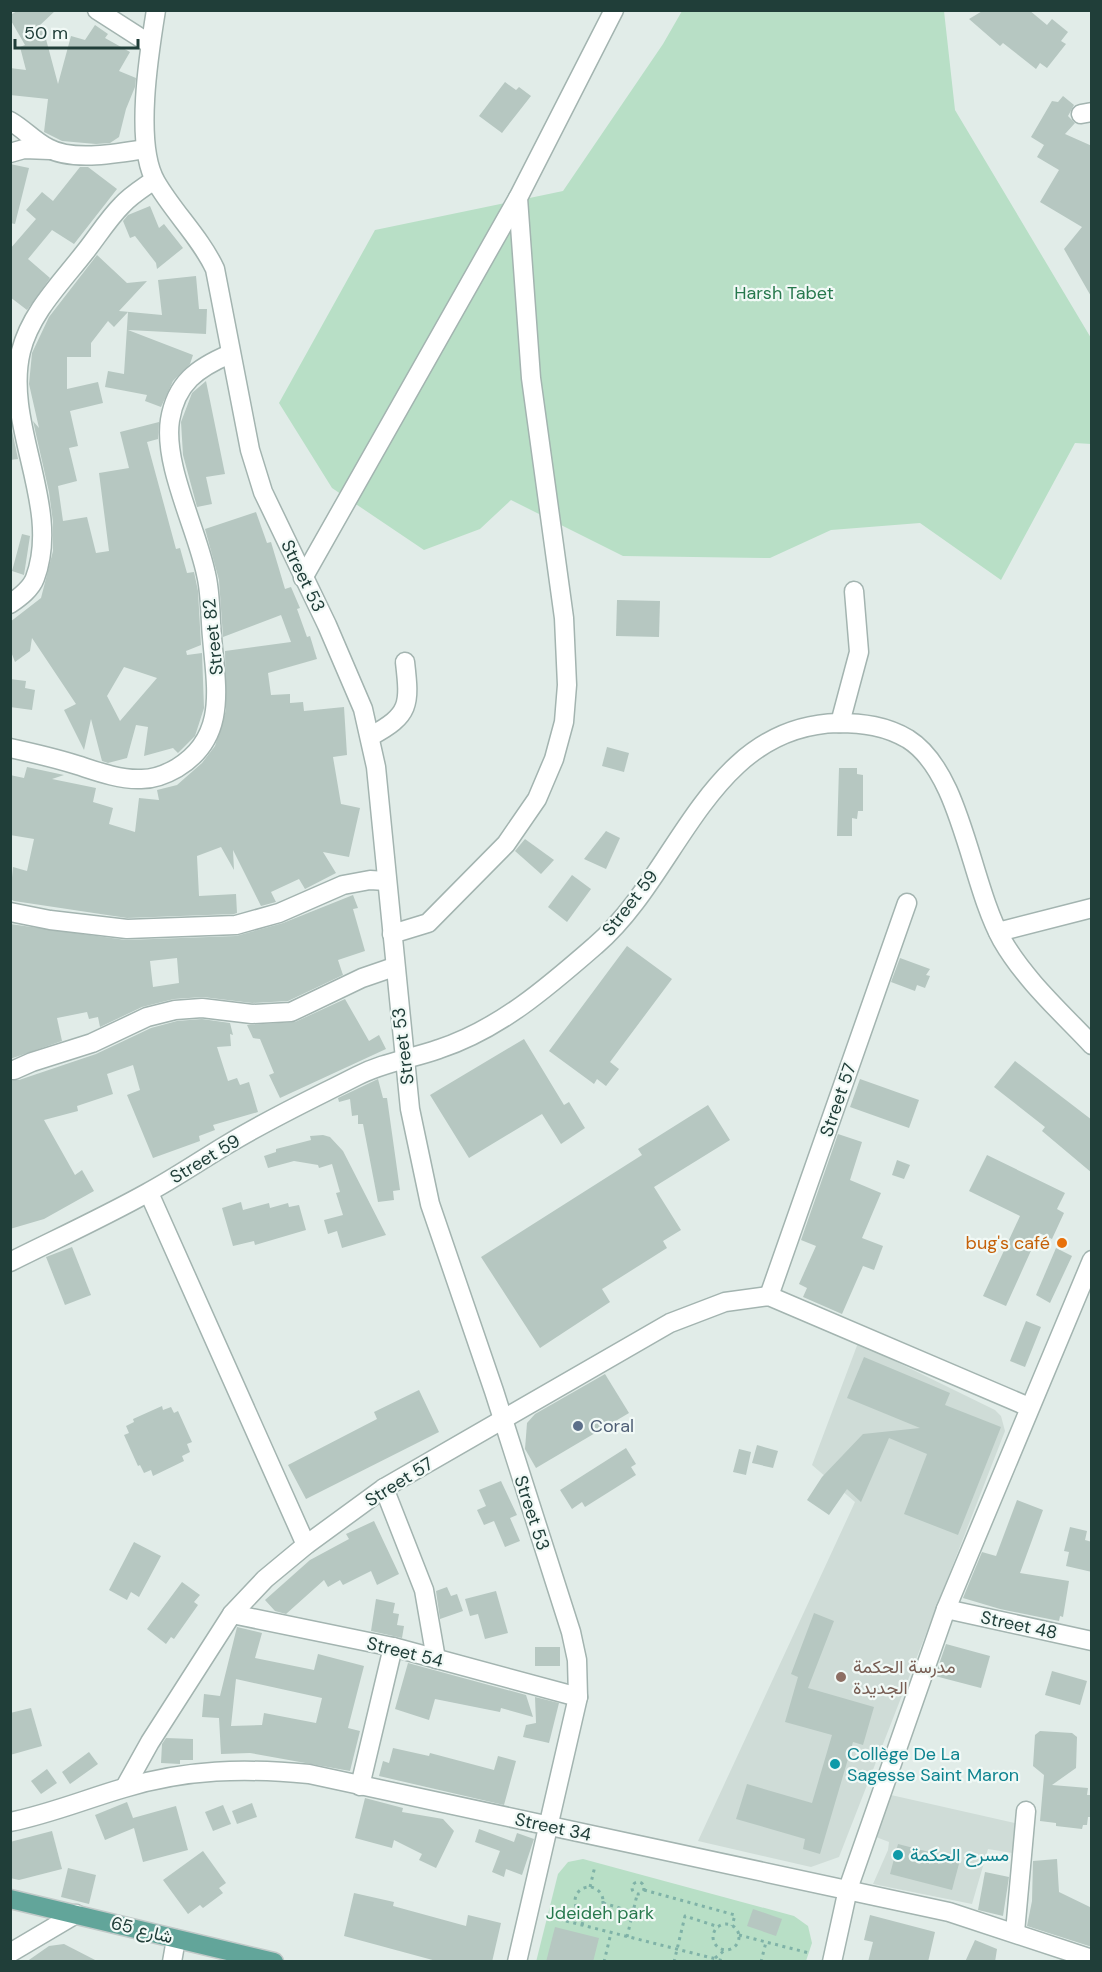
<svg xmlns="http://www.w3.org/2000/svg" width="1102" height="1972" viewBox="0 0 1102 1972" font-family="'DM Sans',Vazirmatn,sans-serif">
  <rect width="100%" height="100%" fill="#e1ece8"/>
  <g fill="#cfdcd7">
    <polygon points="858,1343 995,1410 1001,1416 1005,1431 839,1857 811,1867 698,1841 855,1502 812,1465"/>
    <polygon points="891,1795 1019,1824 1012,1853 988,1849 972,1904 873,1884 888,1850 889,1842 876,1837"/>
  </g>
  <g fill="#b8dfc6">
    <polygon points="682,11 944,11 955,110 1091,338 1091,444 1075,443 1001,580 920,523 831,530 770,558 623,556 511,500 480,529 424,550 332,488 279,403 375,230 563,191 663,44"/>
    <polygon points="583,1859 794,1916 808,1926 812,1943 806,1961 536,1962 558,1874 568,1862"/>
  </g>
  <g fill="#b6c7c1" fill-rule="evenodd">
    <polygon points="19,10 56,10 38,27 43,28 58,84 71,36 85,40 95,25 108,34 105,38 130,52 119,71 136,78 135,87 126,109 119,137 110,143 96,144 62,141 44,132 48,99 10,95 10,68 26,70 20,47 25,45 10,19 10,15"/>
    <polygon points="984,10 1029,10 1047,25 1052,19 1068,32 1061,41 1066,44 1047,68 1040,63 1036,69 1003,43 1000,46 969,19"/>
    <polygon points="505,82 516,90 519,87 531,96 502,133 479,116"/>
    <polygon points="1063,96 1074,105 1068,116 1075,123 1065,134 1092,146 1092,298 1064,249 1082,227 1040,202 1059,170 1037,157 1044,145 1031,137 1052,101 1058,102"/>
    <polygon points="10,164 29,168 15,224 10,223"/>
    <polygon points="80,167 88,167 117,189 74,244 52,230 28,259 50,278 27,310 10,297 10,249 36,219 26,210 42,192 53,201"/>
    <polygon points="150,206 159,228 164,224 183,248 157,269 156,263 135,236 130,238 123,221 128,215"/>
    <path d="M97 255 127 283 147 281 119 311 162 315 158 280 196 276 199 309H207L206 334 128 330 193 355 190 364 173 381 161 407 145 401 147 395 105 387 108 371 124 374 128 312 114 327 108 321 91 343V357H67V389L98 382 103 403 70 411 78 446 69 448 77 481 58 486 63 521 87 517 96 553 109 551 99 473 129 468 120 432 159 422 158 439 147 442 176 549 180 548 187 573 194 572 198 591 201 645 186 651 187 655 202 653 204 708 195 736 178 753 173 748 144 756 148 727 136 725 127 758 108 763 102 761 91 719 84 750 64 710 76 704 32 638 30 651 15 662 10 649V622L41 598 53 551V522L49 492 33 421 39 428 29 384 32 353 49 317ZM124 667 157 678 120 721 107 696Z"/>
    <polygon points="206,381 225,474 206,477 212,504 197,507 183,455 181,422 192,393"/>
    <polygon points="10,421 18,459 10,460"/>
    <polygon points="256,512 267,543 271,542 285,589 291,587 300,608 297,609 307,637 310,636 317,659 268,673 271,695 290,694 290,703 303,702 304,711 344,707 347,755 333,757 341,804 360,808 349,857 323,852 336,873 305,889 299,879 271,892 276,902 261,906 233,850 234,870 221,847 197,856 199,896 236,894 237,913 234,914 127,918 14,901 10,899 13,867 27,871 34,839 10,835 10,775 24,778 27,767 64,775 52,779 96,788 93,802 113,808 109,824 135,832 139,798 159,800 157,790 177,785 202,763 215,746 226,710 225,651 291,642 281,615 223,637 219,580 205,529"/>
    <polygon points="22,534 30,536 24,575 12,571"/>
    <polygon points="617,600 660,601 659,637 616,636"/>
    <polygon points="10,679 26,681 25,688 35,690 32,710 10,707"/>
    <polygon points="607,747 629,753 624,772 602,766"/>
    <polygon points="839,768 857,768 857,774 863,775 863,811 858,811 857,819 852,818 852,836 837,836"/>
    <polygon points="606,831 620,838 606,869 584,859"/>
    <polygon points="525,839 554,860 541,874 515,851"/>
    <polygon points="572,875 591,889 567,922 548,907"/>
    <path d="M353 895 358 908 353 909 365 951 338 960 343 975 288 1001 252 1003 203 997 174 999 142 1007 100 1027 98 1017 89 1019 87 1012 57 1018 62 1041 10 1059V924L126 940 236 936 283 923ZM177 958 179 983 153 987 150 961Z"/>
    <polygon points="627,946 672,979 610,1062 619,1069 606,1086 597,1079 594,1084 549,1051"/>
    <polygon points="900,958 930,969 926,975 930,976 925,988 917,985 915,991 891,982"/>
    <polygon points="345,999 369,1041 379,1035 386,1049 280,1098 269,1075 274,1073 260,1039 253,1038 247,1025 295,1022"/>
    <polygon points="202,1019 230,1023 233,1035 230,1034 231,1046 217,1047 228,1081 237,1078 240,1085 249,1082 258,1112 213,1125 215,1130 199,1136 200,1141 153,1158 127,1095 140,1090 133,1065 107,1074 113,1094 77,1106 78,1111 44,1120 75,1175 82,1170 94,1191 44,1219 10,1229 10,1080 19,1080 96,1054 151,1028 177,1021"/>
    <polygon points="524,1039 564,1105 569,1102 585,1128 561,1144 542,1114 469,1158 430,1095"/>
    <polygon points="1015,1061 1092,1120 1092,1173 1042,1131 1045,1127 994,1087"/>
    <polygon points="378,1079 383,1098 387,1098 400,1190 393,1191 394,1200 378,1202 363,1124 358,1124 358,1115 352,1116 350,1099 339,1102 338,1098"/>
    <polygon points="860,1079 919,1100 909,1128 850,1107"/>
    <polygon points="708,1105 730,1140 654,1187 681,1230 663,1241 667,1248 602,1289 610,1302 540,1348 481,1257 642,1155 638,1149"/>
    <polygon points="838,1134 862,1142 850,1180 881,1193 862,1238 883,1246 874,1270 863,1266 842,1314 803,1297 807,1288 799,1284 816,1246 801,1240"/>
    <polygon points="323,1135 330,1137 343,1151 386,1235 342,1248 337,1231 328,1234 324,1220 343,1215 336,1193 340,1192 332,1164 319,1168 318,1165 294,1161 268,1168 264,1156 276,1152 276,1149 311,1140 310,1136"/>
    <polygon points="987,1155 1065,1193 1057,1209 1064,1213 1052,1239 1039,1233 1006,1306 983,1296 1020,1216 969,1191"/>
    <polygon points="897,1160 910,1165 904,1179 892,1175"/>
    <polygon points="241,1202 243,1210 269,1203 270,1208 288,1203 289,1207 299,1205 306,1230 255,1245 254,1241 233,1246 222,1208"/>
    <polygon points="72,1247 91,1295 65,1305 46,1257"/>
    <polygon points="1056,1248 1072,1256 1050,1303 1036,1295"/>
    <polygon points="1026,1321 1041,1327 1025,1367 1010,1361"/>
    <polygon points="864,1357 950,1393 945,1405 1001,1427 958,1535 904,1514 927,1454 889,1438 861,1502 847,1489 829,1515 807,1500 822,1477 863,1434 920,1428 847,1398"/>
    <polygon points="605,1374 629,1413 536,1468 525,1449 527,1423 535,1414"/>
    <polygon points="419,1390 439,1432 306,1499 288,1465 377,1419 374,1412"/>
    <polygon points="162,1406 163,1410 171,1407 174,1413 178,1411 192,1442 187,1444 190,1452 182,1456 184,1461 153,1476 151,1470 144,1473 140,1465 138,1466 124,1435 129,1433 126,1426 134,1422 133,1419"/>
    <polygon points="757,1445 778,1451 773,1468 752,1463"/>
    <polygon points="626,1448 636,1464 631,1467 636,1475 585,1507 582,1502 572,1509 560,1490"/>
    <polygon points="739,1449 751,1452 746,1475 733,1472"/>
    <polygon points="501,1481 517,1515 510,1518 520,1541 505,1547 494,1521 484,1525 477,1510 486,1506 479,1490"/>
    <polygon points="1017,1500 1043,1510 1020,1573 1069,1581 1063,1617 1060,1616 1059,1621 1000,1609 963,1598 982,1552 996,1556"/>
    <polygon points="374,1521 399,1574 377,1585 371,1571 343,1585 340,1580 328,1587 324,1580 286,1614 275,1611 265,1600 310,1560 349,1539 346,1534"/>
    <polygon points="1070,1527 1087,1531 1085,1540 1092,1542 1092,1572 1066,1566 1069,1552 1064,1551"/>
    <polygon points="134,1542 161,1556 139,1597 131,1592 127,1600 109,1590"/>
    <polygon points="182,1582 200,1595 194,1602 198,1605 174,1639 171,1637 166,1644 147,1629"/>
    <polygon points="447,1587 451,1596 457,1594 463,1611 440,1619 436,1591"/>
    <polygon points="496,1591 508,1633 485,1639 478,1614 470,1616 465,1599"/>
    <polygon points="376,1599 395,1603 393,1613 399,1614 397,1625 404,1626 402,1638 371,1631"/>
    <polygon points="814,1613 834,1621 808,1688 874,1707 863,1745 853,1742 820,1854 803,1849 805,1839 736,1819 747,1784 812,1803 832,1735 785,1722 798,1677 791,1674"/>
    <path d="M237 1627 262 1633 255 1658 314 1670 318 1654 364 1666 348 1728 360 1731 350 1771 250 1753 221 1754 219 1718 202 1717 204 1694 220 1696ZM236 1679 322 1698 316 1723 264 1713 262 1725 231 1726Z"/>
    <polygon points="946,1644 990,1656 981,1688 935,1676"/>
    <rect x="535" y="1647" width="25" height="19"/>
    <polygon points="408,1663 526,1695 533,1717 501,1708 500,1712 435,1699 429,1720 395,1709"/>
    <polygon points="1052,1671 1087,1681 1080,1705 1045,1695"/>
    <polygon points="535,1697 559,1703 549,1743 523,1737 526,1725 536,1723"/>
    <polygon points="31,1708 42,1746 10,1755 10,1713"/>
    <polygon points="1040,1731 1072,1733 1077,1737 1076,1768 1052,1785 1088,1788 1087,1795 1092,1795 1092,1817 1088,1817 1087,1825 1083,1825 1082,1829 1056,1826 1056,1823 1040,1821 1044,1775 1033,1766 1035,1735"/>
    <polygon points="166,1738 193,1739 193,1760 180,1760 180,1764 161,1763 162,1744"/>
    <polygon points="393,1748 429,1756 430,1753 494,1770 498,1756 516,1761 504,1805 379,1776 383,1761 389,1763"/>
    <polygon points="89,1752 98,1764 70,1784 62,1772"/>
    <polygon points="47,1769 57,1783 41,1794 31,1781"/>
    <polygon points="365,1798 403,1808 402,1812 443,1819 454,1831 436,1868 419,1860 422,1854 394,1840 392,1848 355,1838"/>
    <polygon points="127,1802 133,1818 176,1806 188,1850 143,1862 134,1828 105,1840 95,1815"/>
    <polygon points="252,1803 257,1817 237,1824 232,1811"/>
    <polygon points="223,1805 231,1824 213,1831 205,1812"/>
    <polygon points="479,1829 514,1842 517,1833 534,1839 522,1875 506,1869 504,1877 492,1872 500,1851 475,1842"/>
    <polygon points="52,1831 62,1869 19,1880 10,1878 10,1842"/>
    <polygon points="898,1844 960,1860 952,1890 890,1874"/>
    <polygon points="203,1851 226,1883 219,1888 223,1893 203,1908 200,1905 188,1914 163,1880"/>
    <polygon points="1057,1859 1059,1892 1092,1908 1092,1947 1027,1926 1032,1901 1033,1861"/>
    <polygon points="68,1868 96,1875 89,1904 61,1897"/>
    <polygon points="985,1872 1009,1877 1003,1916 978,1910"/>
    <polygon points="354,1893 394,1902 393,1906 466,1926 468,1915 501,1923 492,1962 440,1962 344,1936"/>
    <polygon points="753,1909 782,1919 776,1936 747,1926"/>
    <polygon points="870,1915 935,1932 928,1962 868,1962 873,1942 864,1940"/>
    <polygon points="555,1927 599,1938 593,1962 546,1962"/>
    <polygon points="975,1940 997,1949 995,1962 965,1962"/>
    <polygon points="64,1944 99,1962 26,1962 49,1946"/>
  </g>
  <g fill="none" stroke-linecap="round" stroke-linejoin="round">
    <g stroke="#a3b4b0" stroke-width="21">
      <g id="minor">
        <polyline points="97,10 150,44"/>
        <path d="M156 10C149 53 134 145 156 182 174 213 200 237 215 269L250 450 263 492 327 625 363 709 376 767 410 1109 430 1204 494 1391 571 1632 577 1660 578 1697 517 1962"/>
        <polyline points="1081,114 1092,112"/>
        <path d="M10 121C24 129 34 141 48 148 73 162 119 153 145 149"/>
        <polyline points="10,153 24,149 50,150"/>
        <polyline points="303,578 518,198"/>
        <path d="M10 604C20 597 31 589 35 578 62 506 3 424 21 351 31 312 61 283 85 252 97 237 108 219 122 205 131 195 143 188 154 180"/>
        <polyline points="840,723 859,652 854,591"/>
        <path d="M371 736C410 715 410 705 405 662"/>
        <path d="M10 748C33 753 55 758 77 765 96 771 117 779 138 779 152 780 165 775 177 768 228 737 216 687 212 637 210 617 211 594 206 574 197 529 163 465 170 420 176 383 197 368 230 354"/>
        <polyline points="10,912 50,920 127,929 236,925 279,913 343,885 370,880 386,881"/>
        <polyline points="998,932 1092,908"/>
        <polyline points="392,934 428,923 506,844 537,799 554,759 564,722 567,685 564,618 531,378 518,198 614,10"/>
        <polyline points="14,1070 32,1062 92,1043 147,1017 175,1010 202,1008 252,1014 291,1012 362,978 394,967"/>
        <polyline points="149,1193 306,1545"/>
        <path d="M10 1262C56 1239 102 1218 147 1193 175 1178 201 1160 228 1144 269 1119 314 1098 357 1076 384 1062 411 1059 439 1049 500 1029 549 986 596 945 679 874 708 726 838 723 863 723 886 726 908 739 962 773 970 883 1002 940 1025 980 1061 1012 1092 1045"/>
        <polyline points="769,1296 907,903"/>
        <polyline points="384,1488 424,1590 436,1659"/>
        <polyline points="946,1609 1092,1641"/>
        <polyline points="232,1614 393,1647 578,1697"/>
        <polyline points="360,1786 393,1647"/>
        <polyline points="125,1787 150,1742 232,1614 265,1579 306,1545 384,1488 670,1323 725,1302 769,1296 1029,1407"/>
        <path d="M10 1822C50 1814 86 1799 124 1788 187 1769 244 1768 309 1774L949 1912 1092 1959"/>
        <polyline points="1015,1932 1026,1811"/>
        <polyline points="10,1953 76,1914"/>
        <polyline points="172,1962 176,1939"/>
        <polyline points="832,1962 848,1889 946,1609 1092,1260"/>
      </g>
    </g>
    <g stroke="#c1c9c8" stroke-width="21">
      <polyline id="major" points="10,1899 274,1962"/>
    </g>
    <g stroke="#7fb2a7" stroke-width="3" stroke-dasharray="3 4.5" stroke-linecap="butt">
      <circle cx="638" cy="1888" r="6"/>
      <polyline points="590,1887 595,1866"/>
      <circle cx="589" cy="1901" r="14"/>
      <polyline points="644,1890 735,1915 732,1926"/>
      <polyline points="603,1903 633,1912"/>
      <polyline points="566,1921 728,1962"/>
      <circle cx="726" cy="1937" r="13"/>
      <polyline points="582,1925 585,1914"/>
      <polyline points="739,1935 766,1942"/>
      <polyline points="627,1937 637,1895"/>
      <polyline points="715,1958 725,1950"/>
      <polyline points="604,1962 611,1933"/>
      <polyline points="674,1962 685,1916 719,1927"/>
      <polyline points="761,1962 766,1942 809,1953"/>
    </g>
    <use href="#minor" stroke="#fff" stroke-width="18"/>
    <use href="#major" stroke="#62a59a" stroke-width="18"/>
  </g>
  <circle fill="#e8710a" stroke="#f1f9f6" stroke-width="2" cx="1062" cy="1243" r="6"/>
  <circle fill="#5c6f8a" stroke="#f1f9f6" stroke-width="2" cx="578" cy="1426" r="6"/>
  <circle fill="#8d6e63" stroke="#f1f9f6" stroke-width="2" cx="841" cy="1677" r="6"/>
  <g fill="#0f9aa8" stroke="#f1f9f6" stroke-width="2">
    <circle cx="835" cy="1764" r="6"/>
    <circle cx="898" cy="1855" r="6"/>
  </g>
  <g text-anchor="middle" stroke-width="4.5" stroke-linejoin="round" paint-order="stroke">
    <g font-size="18" fill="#27784d" stroke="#f1f9f6">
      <text x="784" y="299">Harsh Tabet</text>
      <text x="600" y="1919">Jdeideh park</text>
    </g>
    <g font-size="18" fill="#203e39" stroke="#f1f9f6">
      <text transform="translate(303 576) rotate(64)" y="6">Street 53</text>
      <text transform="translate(213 637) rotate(-96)" y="6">Street 82</text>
      <text transform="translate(630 903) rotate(-52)" y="6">Street 59</text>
      <text transform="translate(403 1046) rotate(-97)" y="6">Street 53</text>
      <text transform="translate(838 1100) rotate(-71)" y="6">Street 57</text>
      <text transform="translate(205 1159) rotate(-31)" y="6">Street 59</text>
      <text transform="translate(399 1482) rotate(-32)" y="6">Street 57</text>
      <text transform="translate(532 1513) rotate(72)" y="6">Street 53</text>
      <text transform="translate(1019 1625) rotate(12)" y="6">Street 48</text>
      <text transform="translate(405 1652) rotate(14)" y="6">Street 54</text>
      <text transform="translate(553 1827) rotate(12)" y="6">Street 34</text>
      <text transform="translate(142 1930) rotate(14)" y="6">شارع 65</text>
    </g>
    <g font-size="18" fill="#c56008" stroke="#f1f9f6" text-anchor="end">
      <text x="1050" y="1249">bug's café</text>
    </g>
    <g font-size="18" fill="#4e5e75" stroke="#f1f9f6" text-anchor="start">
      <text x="590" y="1432">Coral</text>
    </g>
    <g font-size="18" fill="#785e54" stroke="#f1f9f6" text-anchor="start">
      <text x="853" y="1673">مدرسة الحكمة<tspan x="853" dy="21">الجديدة</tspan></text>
    </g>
    <g font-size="18" fill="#0d838f" stroke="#f1f9f6" text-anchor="start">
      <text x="847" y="1760">Collège De La<tspan x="847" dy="21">Sagesse Saint Maron</tspan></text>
      <text x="910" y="1861">مسرح الحكمة</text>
    </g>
  </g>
  <rect width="1102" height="1972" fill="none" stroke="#203e39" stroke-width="24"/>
  <path d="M15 39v9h123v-9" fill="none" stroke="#203e39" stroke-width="3"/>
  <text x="24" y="39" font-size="18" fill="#203e39" stroke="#f1f9f6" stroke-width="4.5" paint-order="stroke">50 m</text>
</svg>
